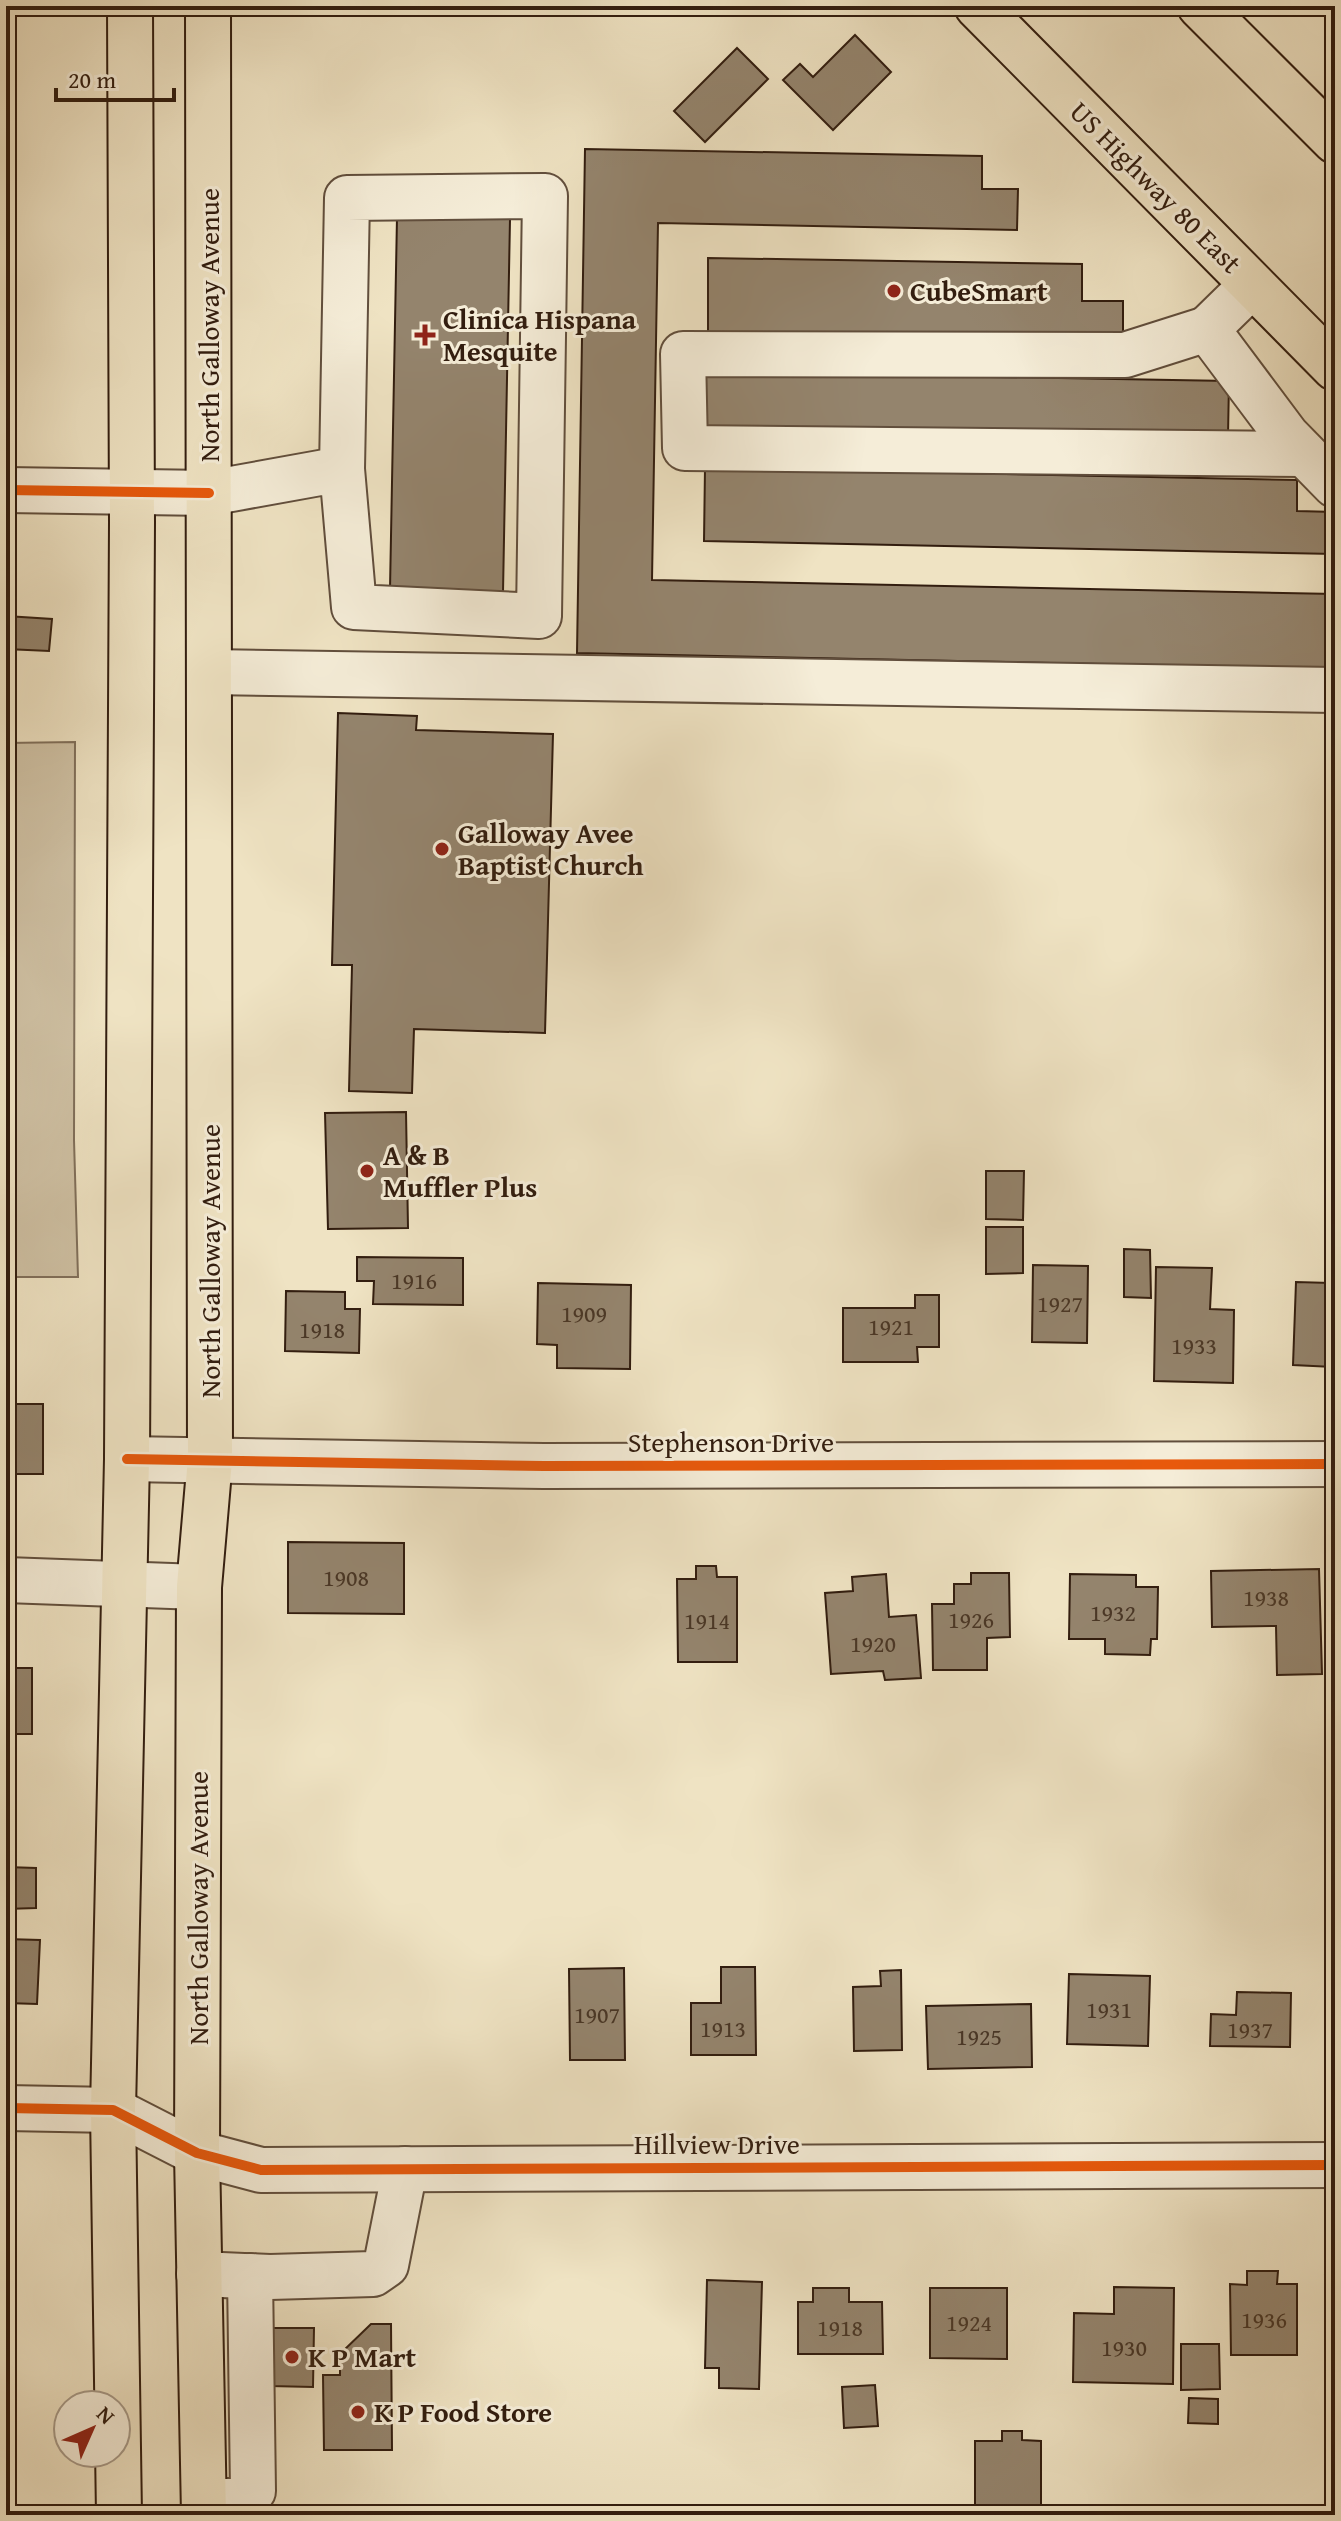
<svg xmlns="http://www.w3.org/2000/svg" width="1341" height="2521" viewBox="0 0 1341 2521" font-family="'Gentium Book Plus',serif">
  <rect width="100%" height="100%" fill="#efe3c3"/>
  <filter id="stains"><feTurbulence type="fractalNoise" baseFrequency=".0025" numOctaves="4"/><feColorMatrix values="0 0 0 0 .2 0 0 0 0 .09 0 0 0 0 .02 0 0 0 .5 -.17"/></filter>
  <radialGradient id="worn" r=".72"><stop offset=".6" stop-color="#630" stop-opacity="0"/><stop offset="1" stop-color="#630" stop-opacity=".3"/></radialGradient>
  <polygon fill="#cfc1a4" stroke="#806f5a" stroke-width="2" points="75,742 74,1140 78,1277 6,1277 6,743"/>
  <g fill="#94846d" stroke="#321d0f" stroke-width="2">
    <polygon points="855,35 891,72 833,130 783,80 800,64 813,77"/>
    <polygon points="737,48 768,79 705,142 674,111"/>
    <polygon points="585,149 982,156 982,189 1018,189 1017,230 658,223 652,580 1335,594 1335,669 577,653"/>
    <polygon points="397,217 510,219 503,592 390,589"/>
    <polygon points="708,258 1082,264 1082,301 1123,301 1123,340 708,334"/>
    <polygon points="705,372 1229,381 1228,437 704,428"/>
    <polygon points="705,468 1297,480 1297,511 1335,512 1335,554 704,541"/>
    <polygon points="6,616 52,619 49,651 6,649"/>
    <polygon points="338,713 417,716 416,730 553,734 545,1033 414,1029 412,1093 349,1091 352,965 332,965"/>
    <polygon points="406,1112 408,1228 328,1229 325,1113"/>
    <polygon points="986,1171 1024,1171 1023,1220 986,1219"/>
    <polygon points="986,1227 1023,1227 1023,1273 986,1274"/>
    <polygon points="1124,1249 1150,1250 1151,1298 1124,1297"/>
    <polygon points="357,1257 463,1258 463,1305 373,1304 374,1281 357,1281"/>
    <polygon points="1033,1265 1088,1266 1087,1343 1032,1342"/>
    <polygon points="1156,1267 1212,1268 1210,1309 1234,1310 1233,1383 1154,1381"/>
    <polygon points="1332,1268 1335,1268 1333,1367 1293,1365 1296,1282 1331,1283"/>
    <polygon points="538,1283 631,1285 630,1369 557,1368 557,1345 537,1344"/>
    <polygon points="286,1291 345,1292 345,1309 360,1309 359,1353 285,1351"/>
    <polygon points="915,1295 939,1295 939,1347 917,1347 918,1362 843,1362 843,1308 915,1308"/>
    <rect x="6" y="1404" width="37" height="70"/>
    <polygon points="288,1542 404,1543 404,1614 288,1613"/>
    <polygon points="696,1566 716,1566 717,1577 737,1577 737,1662 678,1662 677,1579 696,1579"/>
    <polygon points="1319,1569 1322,1674 1277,1675 1276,1626 1212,1627 1211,1571"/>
    <polygon points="971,1573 1009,1573 1010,1637 987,1638 987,1670 933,1670 932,1604 954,1604 954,1584 971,1584"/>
    <polygon points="886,1574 889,1617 916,1615 921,1678 885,1680 883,1671 831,1674 825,1593 853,1591 852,1577"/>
    <polygon points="1070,1574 1136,1575 1136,1587 1158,1587 1157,1639 1151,1639 1150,1655 1105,1654 1105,1639 1069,1639"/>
    <rect x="6" y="1668" width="26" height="66"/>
    <polygon points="6,1867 36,1868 36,1908 6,1909"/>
    <polygon points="6,1939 40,1940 37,2004 6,2003"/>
    <polygon points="721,1967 755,1967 756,2055 691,2055 691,2003 721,2003"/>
    <polygon points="624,1968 625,2060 570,2060 569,1969"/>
    <polygon points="901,1970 902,2050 854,2051 853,1987 881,1986 880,1971"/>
    <polygon points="1069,1974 1150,1976 1148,2046 1067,2044"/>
    <polygon points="1237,1992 1291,1993 1290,2047 1210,2046 1211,2014 1236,2015"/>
    <polygon points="1031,2004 1032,2067 928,2069 926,2006"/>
    <rect x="6" y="2203" width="8" height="91"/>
    <polygon points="1247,2271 1278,2271 1277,2284 1297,2284 1297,2355 1231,2355 1230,2284 1247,2285"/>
    <polygon points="1335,2274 1335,2368 1329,2368 1325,2275"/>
    <polygon points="707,2280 762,2282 759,2389 719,2388 719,2368 705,2368"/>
    <polygon points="1114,2287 1174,2288 1173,2384 1073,2382 1074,2313 1114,2314"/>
    <polygon points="813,2288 849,2288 849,2302 882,2302 883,2354 798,2354 798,2302 813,2302"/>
    <polygon points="930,2288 1007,2288 1007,2359 930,2358"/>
    <polygon points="371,2324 391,2324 392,2450 324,2450 323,2375 340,2375 340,2354"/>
    <polygon points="270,2328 314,2328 313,2387 270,2386"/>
    <polygon points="1181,2344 1219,2344 1220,2389 1181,2390"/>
    <polygon points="875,2385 878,2426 844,2428 842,2387"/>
    <polygon points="1189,2398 1218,2399 1218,2424 1188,2423"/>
    <polygon points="1002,2431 1022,2431 1022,2440 1041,2441 1041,2511 975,2511 975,2441 1002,2441"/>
    <polygon points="6,2486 13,2486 14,2515 6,2515"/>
  </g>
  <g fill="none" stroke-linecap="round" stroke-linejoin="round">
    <g stroke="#614e3c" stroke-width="48">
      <g id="minor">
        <polyline points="1252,285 1207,329 1287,436 1335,485"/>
        <polyline points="1207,329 1125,355 683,354 685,448 1304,454"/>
        <polyline points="6,490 209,493 342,469 354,607 539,616 545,196 347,198 342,469"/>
        <polyline points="209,672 1335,690"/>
        <polyline points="127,1459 544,1466 1335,1464"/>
        <polyline points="6,1580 199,1587"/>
        <polyline points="6,2108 113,2110 197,2153 261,2170 1335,2165"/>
        <polyline points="199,2274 270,2277 373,2274 386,2265 405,2169"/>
        <polyline points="204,2501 241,2501 253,2491 250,2276"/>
      </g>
    </g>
    <g stroke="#321d0f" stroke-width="48">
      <g id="major">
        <polyline points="977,6 1335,368"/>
        <polyline points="119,2515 113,2110 127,1459 132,522 130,6"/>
        <polyline points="204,2515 197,2153 199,1587 210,1459 208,6"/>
      </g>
    </g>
    <g stroke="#321d0f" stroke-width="48">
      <polyline id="highway" points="1200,6 1335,141"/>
    </g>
    <use href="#minor" stroke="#f5edd8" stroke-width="44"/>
    <use href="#major" stroke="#efe3c3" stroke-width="44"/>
    <use href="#highway" stroke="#efe3c3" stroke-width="44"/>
    <g stroke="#f5edd8" stroke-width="15">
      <g id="cycleway">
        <polyline points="6,490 209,493"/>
        <polyline points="127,1459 544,1466 1335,1464"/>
        <polyline points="6,2108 113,2110 197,2153 261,2170 1335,2165"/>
      </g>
    </g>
    <use href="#cycleway" stroke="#e8590c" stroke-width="10"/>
  </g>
  <g fill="#8f2418" stroke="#f5edd8" stroke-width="3">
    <circle cx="894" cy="291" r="8"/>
    <path d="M421 323h8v8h8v8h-8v8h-8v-8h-8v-8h8z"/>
    <circle cx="442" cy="849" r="8"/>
    <circle cx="367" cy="1171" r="8"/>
    <circle cx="292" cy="2357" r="8"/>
    <circle cx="358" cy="2412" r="8"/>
  </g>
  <g text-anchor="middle" stroke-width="6" stroke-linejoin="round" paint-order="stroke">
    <g font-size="24" fill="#4a3726">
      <text x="414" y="1289">1916</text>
      <text x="1060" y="1312">1927</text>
      <text x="584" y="1322">1909</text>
      <text x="891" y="1335">1921</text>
      <text x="322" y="1338">1918</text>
      <text x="1194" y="1354">1933</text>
      <text x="346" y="1586">1908</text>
      <text x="1266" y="1606">1938</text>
      <text x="1113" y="1621">1932</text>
      <text x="971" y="1628">1926</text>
      <text x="707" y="1629">1914</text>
      <text x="873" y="1652">1920</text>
      <text x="1109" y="2018">1931</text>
      <text x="597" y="2023">1907</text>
      <text x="723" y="2037">1913</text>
      <text x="1250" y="2038">1937</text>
      <text x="979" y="2045">1925</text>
      <text x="1264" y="2328">1936</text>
      <text x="969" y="2331">1924</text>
      <text x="840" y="2336">1918</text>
      <text x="1124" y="2356">1930</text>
    </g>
    <g font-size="28" fill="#321d0f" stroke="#f5edd8">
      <text transform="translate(1156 187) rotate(45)" y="10">US Highway 80 East</text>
      <text transform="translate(209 325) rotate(-90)" y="10">North Galloway Avenue</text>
      <text transform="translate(210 1261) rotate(-90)" y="10">North Galloway Avenue</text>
      <text x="731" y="1452">Stephenson Drive</text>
      <text transform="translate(198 1908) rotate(-90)" y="10">North Galloway Avenue</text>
      <text x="717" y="2154">Hillview Drive</text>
    </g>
    <g font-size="28" font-weight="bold" fill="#321d0f" stroke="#f5edd8" text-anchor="start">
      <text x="910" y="301">CubeSmart</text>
      <text x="443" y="329">Clinica Hispana<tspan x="443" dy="32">Mesquite</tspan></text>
      <text x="458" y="843">Galloway Avee<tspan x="458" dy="32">Baptist Church</tspan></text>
      <text x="383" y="1165">A &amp; B<tspan x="383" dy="32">Muffler Plus</tspan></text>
      <text x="308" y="2367">K P Mart</text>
      <text x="374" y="2422">K P Food Store</text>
    </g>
  </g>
  <rect width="1341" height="2521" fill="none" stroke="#efe3c3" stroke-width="32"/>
  <rect x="8" y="8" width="1325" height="2505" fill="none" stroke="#321d0f" stroke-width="4"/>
  <rect x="16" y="16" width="1309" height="2489" fill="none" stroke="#321d0f" stroke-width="2"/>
  <g transform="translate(92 2429) rotate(45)"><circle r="38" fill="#f5edd8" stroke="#a79a88" stroke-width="2"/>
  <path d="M0-6L14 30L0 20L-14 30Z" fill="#8f2418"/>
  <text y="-12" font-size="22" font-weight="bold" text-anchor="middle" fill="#321d0f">N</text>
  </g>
  <path d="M56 88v12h118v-12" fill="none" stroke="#321d0f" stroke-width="4"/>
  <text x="68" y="88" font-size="24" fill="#321d0f" stroke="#f5edd8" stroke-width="6" paint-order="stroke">20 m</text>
  <rect width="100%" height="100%" filter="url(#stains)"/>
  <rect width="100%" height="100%" fill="url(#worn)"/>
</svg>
